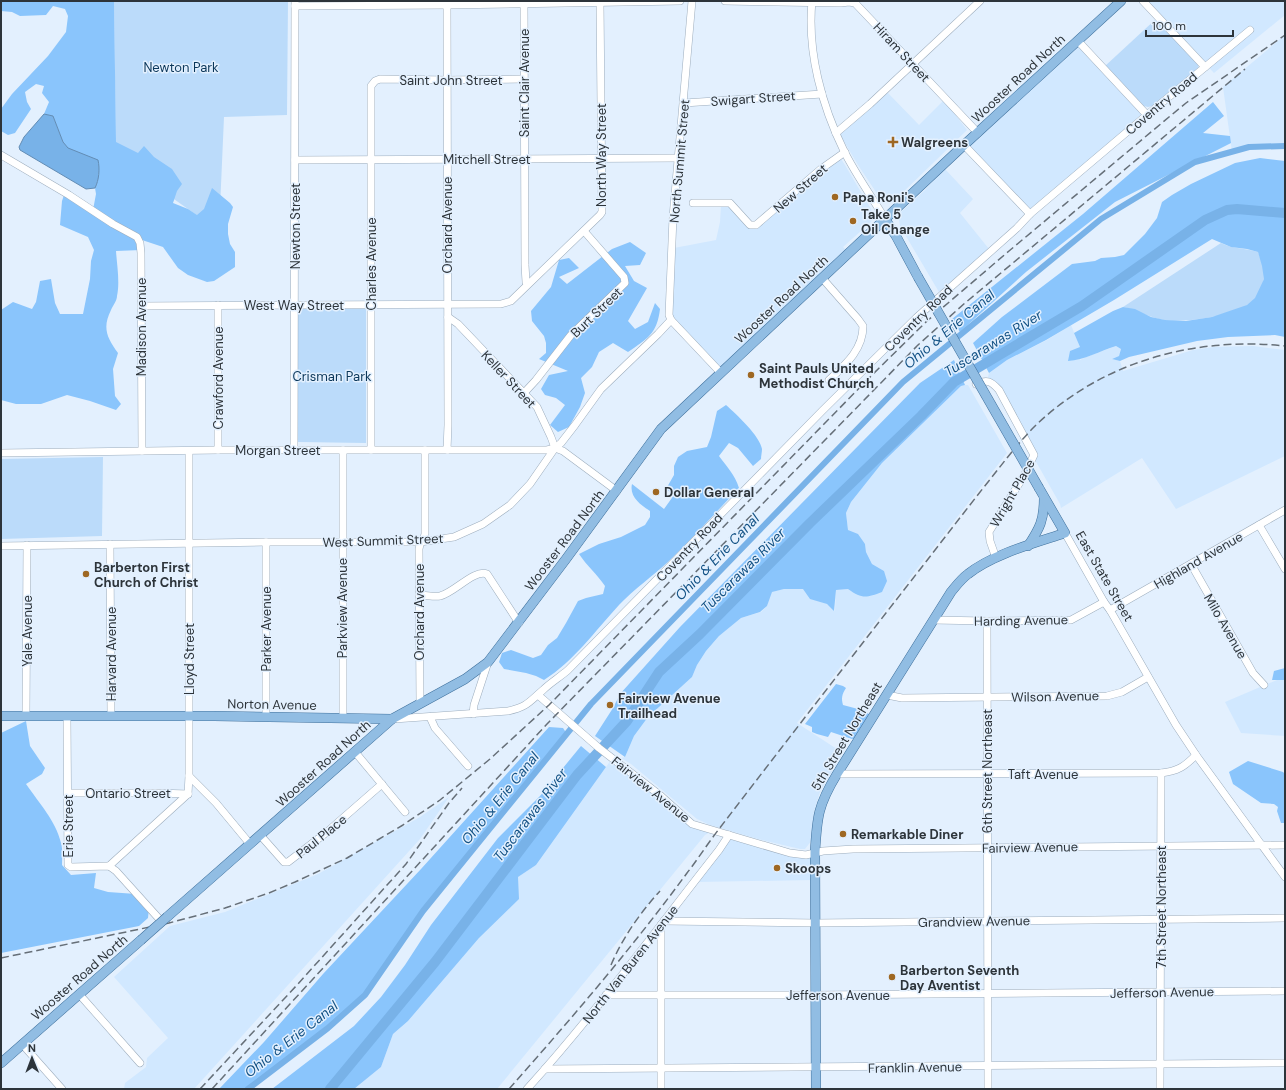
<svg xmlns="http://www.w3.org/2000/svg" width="1286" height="1090" viewBox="0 0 1286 1090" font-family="'DM Sans',sans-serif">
  <rect width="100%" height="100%" fill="#e3f0fe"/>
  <g fill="#d1e8ff">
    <polygon points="1146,1 1285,1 1285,15 1214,73"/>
    <polygon points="1285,35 1285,146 1249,147 1232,152 1223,87"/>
    <polygon points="1077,42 1142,114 1031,211 967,145"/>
    <polygon points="886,91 919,125 944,100 967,130 897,198 886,201 880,198 858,165 839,133"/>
    <polygon points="837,159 841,159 845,165 871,209 873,215 871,222 843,247 846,250 722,371 673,317 672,312 674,248 716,240 720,222 721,205 729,206 751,227"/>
    <polygon points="944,168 973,199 960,213 989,249 939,292 900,226 899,220 901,212 924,191"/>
    <polygon points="1071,325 1080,347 1080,360 1086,357 1116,346 1121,349 1119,356 1112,359 1120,361 1123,371 1193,350 1214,347 1253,346 1285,350 1285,456 1176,509 1142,458 1061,508 1060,504 988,377 989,373 1007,360 1047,340"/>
    <polygon points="965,385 968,385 1007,453 797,723 843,753 820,792 814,812 812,840 805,849 800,849 758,839 710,825 697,819 631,764 621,758 625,757 634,736 648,717 692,677 697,665 706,651 720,635 741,618 761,612 767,606 771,592 784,589 804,589 810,598 827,604 835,611 836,590 848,589 884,571 872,564 866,552 865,544 848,530 846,513 851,502 882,463 961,386"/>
    <polygon points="1277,680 1285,680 1285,736 1241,733 1225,702"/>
    <polygon points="611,760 691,827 710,832 705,835 497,1089 354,1089 381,1067 393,1034 408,1021 479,938 498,918 518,877 536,865"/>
    <polygon points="449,797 420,839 194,1089 124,1089 125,1083 146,1067 147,1058 168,1038 114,977 170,926 225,912 318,874 420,817"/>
    <polygon points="730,837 814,855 813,880 697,882"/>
  </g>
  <g fill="#bbdbfa">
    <polygon points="114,1 288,1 287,115 224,117 219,231 116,158"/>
    <polygon points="1157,18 1199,64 1198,68 1152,106 1148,107 1144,106 1104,67"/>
    <path d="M1221 243C1233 249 1245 248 1258 252 1261 260 1265 271 1264 279 1263 284 1258 295 1255 299 1240 316 1186 323 1164 320 1150 318 1138 310 1123 307Z"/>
    <polygon points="298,309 366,309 366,443 298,442"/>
    <polygon points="103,457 102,536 1,539 1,459"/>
  </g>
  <g fill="#8ac5fc">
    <path d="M1 1H114L116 142 138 153 144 146 154 157 172 169 182 184 177 191 173 203 188 209 197 215 204 209 212 188 230 203 233 207 228 224V234L230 244 235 252V267L214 281 207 282 188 275 178 268 163 247 139 239 141 250 116 251C117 266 120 282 117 296 117 301 113 305 111 310 102 328 107 338 118 353L113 369 115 396 121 404 116 410 90 401 67 395 41 404H16L1 400V310L13 302 32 309 36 302 40 281 51 279 55 303 60 314H83L90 279 91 261 94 250 88 237 60 225 62 201 65 192 93 210 96 194 95 188C99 180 100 169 97 160L68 149 63 142 53 116 44 114 49 102 42 93 44 86 36 84 25 92 27 102 31 109 15 133 8 135 1 131V109L12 94 48 56 66 32 68 16 65 9 53 6 46 15 20 16 12 12 1 11Z"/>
    <polygon points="1213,102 1224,116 1203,133 1230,136 1231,143 1115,202 1026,272 960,332 952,319 1083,214"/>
    <path d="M1260 158 1285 161V337L1275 335 1228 337 1197 341 1129 357 1120 361 1112 359 1119 356 1121 349 1116 346C1100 351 1084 360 1068 361L1070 351 1080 347 1074 333 1113 311 1123 307 1135 309 1151 317 1165 320 1186 321 1212 317 1247 305 1255 298 1264 279 1262 266 1258 252 1247 249 1231 247 1212 239 1114 300 1046 340 1007 360 989 373 973 343 1002 317 1072 264 1095 261 1101 258 1115 257 1124 255 1145 234 1157 218 1162 202 1172 195 1191 184 1235 163Z"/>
    <path d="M630 242 646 253 640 265 625 266 634 281 647 288 628 321 635 329 648 322 655 303 660 309C657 334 647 339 628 352L613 343 599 352 592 367 581 378 585 393 580 407 569 427 558 432 550 425 565 405 556 398 545 395 541 389 549 375 568 371 539 359 546 353V343L544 336 532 321 531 311 551 287 559 260 569 258 579 268 559 277 567 284 612 249Z"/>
    <path d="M954 360 965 385 961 386 882 463 851 502 846 513 848 530 858 534 865 544 866 552 872 564 884 571 887 581 882 592C866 598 862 599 848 589L836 590 834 611 827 604 810 599 803 589H784L772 592 767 606 760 612 741 618 719 636 706 651 697 665 692 677 648 717 634 736 625 757 595 736 613 708 620 694 680 627 920 383Z"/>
    <path d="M726 405C736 414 760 436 762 449 762 452 761 456 761 459L753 466 738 448 729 443 719 456C727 467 735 475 739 488 716 512 693 538 669 561 653 576 634 589 619 605 595 631 574 661 544 680L536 676 526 673 504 669 499 662 502 653 511 650 533 658 541 655 548 645 557 638 566 623 578 601 586 598 603 594 605 586C597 574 587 566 579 554L599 544 621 537 645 525 650 517V511C641 505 629 497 632 484L664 509 674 495 666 489 674 475V466L678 457 687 451 707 447 711 437 717 411Z"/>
    <polygon points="1285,668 1285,680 1272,680 1274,671"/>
    <path d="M836 684 843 686 846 688C842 694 841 698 843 705L858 709 869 714 868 719 856 738 852 739 831 732 828 737 817 734 812 732V727L805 724Z"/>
    <path d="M26 721 30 746 45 768 42 774 26 784C39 803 56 821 61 843 63 850 62 858 62 865L71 875 96 873 94 888 108 892 136 894 149 908 148 918 139 926 1 953V733Z"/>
    <polygon points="549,727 563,728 567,734 423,911 365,995 248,1089 219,1089 264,1042 323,974 421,869"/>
    <polygon points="581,746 606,767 536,865 518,877 519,899 479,938 408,1021 393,1034 381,1067 354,1089 272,1089 354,1026 381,997 405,965 431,925 498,838 540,796"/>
    <polygon points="1248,761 1283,772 1285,774 1285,823 1281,823 1277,811 1278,807 1274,804 1261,803 1233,784 1229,772"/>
  </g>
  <path fill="#78b2e8" stroke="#628cb4" d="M44 114 53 116 63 142 68 148 98 160C100 169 99 180 95 188L86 189 20 150 19 147 24 137Z"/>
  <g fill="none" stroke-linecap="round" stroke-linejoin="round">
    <polyline stroke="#78b2e8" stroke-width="6" points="248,1089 328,1028 365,995 423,911 591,704 903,382 1101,219 1195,162 1249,147 1285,146"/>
    <polyline stroke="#78b2e8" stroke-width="10" points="330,1089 435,962 577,775 627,721 659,672 700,634 810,523 921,416 954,382 1082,306 1205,220 1227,210 1237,209 1285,213"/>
    <g stroke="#9dadbd" stroke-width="8">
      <g id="minor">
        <polyline points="447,1 448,425 447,450"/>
        <polyline points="524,1 525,265 526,282 527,284"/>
        <polyline points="692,1 673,217 669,315 671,320 721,373"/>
        <polyline points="725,1 841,3 849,2 855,3 978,133"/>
        <path d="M812 1C807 52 822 106 844 151 856 175 872 197 885 219"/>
        <polyline points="1143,1 1205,67"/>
        <polyline points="295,6 447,5 680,1"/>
        <polyline points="1078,41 1147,115"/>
        <polyline points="684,103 822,94"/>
        <polyline points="836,133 870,104 980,1"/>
        <polyline points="964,145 1030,214"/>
        <polyline points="1,155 69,195 113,224 137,237 140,243 141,253 142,451"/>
        <polyline points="295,160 679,158"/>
        <polyline points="693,203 730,203 750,225 756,225 821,169 845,152"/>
        <path d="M822 278 858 319 863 326C863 350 845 365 829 380"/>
        <polyline points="141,306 501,304 511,301 600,215 602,212 600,2"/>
        <polyline points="448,317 458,324 537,407 551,437 555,448"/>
        <path d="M976 384C987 379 991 381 999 390L1034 455 1025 474 989 532 990 541 996 558"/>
        <polyline points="524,393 536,380 571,335 625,283 624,277 584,231"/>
        <polyline points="218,450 218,305"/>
        <polyline points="371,450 371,86 375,81 380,79 447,80 524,79"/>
        <polyline points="189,451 189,776 216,803 250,844"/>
        <polyline points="294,451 295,1"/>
        <polyline points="1,453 218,450 547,450 555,448 563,451 617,491"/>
        <polyline points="1259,525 1285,569"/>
        <polyline points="1065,533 1104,602 1110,610 1176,725 1196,755 1285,877"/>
        <polyline points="266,542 266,717"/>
        <polyline points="110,544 111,716"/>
        <polyline points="1,546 266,542 420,542 454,537 483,524 510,505 530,484 555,448 561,443 575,425 601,389 658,334 671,320"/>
        <polyline points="1191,564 1253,673 1264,685"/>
        <path d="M419 595C426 595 434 597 440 596 454 593 474 569 487 574L519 623"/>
        <polyline points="1110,610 1285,510"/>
        <polyline points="933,620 987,621 1071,620 1104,602"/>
        <polyline points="987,621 988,1089"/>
        <polyline points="538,695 599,748 661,796 692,824 790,853 806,855 823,851 853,849 1285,845"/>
        <polyline points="887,695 902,698 1107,696 1122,692 1148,677"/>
        <path d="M420 704 419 549C420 541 424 540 425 534V450"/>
        <polyline points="473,714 474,705 488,662"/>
        <polyline points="26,716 27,545"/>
        <polyline points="67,716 68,865 71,867 109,866 116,871 162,922"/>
        <polyline points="430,717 435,728 468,766"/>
        <polyline points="343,718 343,450"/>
        <path d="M394 719 508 711C527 707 529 702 543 690 550 683 560 677 568 670L822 411 916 318 1017 228 1030 214 1147 115 1250 30"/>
        <polyline points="355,752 405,812"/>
        <path d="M837 774 1161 773C1178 771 1184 767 1196 755"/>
        <polyline points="68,793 157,793 188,794"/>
        <polyline points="188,794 189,776"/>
        <polyline points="261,836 284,862 288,862 327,832 382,784"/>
        <polyline points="109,866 188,794"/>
        <polyline points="664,921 816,923 1285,918"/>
        <polyline points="79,994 140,1063"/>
        <polyline points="606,995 815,995 1285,991"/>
        <polyline points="22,1044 62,1089"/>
        <polyline points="545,1069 1285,1063"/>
        <path d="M527 1089C596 1013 656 930 719 850L729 835"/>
        <polyline points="661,1089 661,925"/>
        <polyline points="1160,1089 1161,773"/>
      </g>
    </g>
    <g stroke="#3f709c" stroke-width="10">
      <g id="major">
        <polyline points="885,219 896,236 918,277"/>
        <path d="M1028 546C1040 528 1044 520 1044 498"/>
        <polyline points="1,716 214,716 392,719"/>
        <polyline points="167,917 392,719 465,679 488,662 566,559 661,429 964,145 1121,1"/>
        <polyline points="1,1063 141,940"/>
        <path d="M816 1089 815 852C817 817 818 805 837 774L951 592C956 586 961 579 968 574 993 554 1035 543 1065 533L1039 488"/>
      </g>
    </g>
    <use href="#minor" stroke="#fff" stroke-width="7"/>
    <use href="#major" stroke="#91bde3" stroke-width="9"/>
    <g stroke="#666f78" stroke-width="1.5" stroke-dasharray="8 4" stroke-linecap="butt">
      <polyline points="1,958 169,923 225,908 269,893 295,882 347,858 403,825 440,800 490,759 549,705 871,376 927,321 1009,251 1169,117 1186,103 1285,35"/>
      <path d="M611 965C623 937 640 913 660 891"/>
      <polyline points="200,1089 297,985 406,864 449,803 462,788"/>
      <polyline points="212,1089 547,724 918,345 965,303 1245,69"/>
      <path d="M509 1089C571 1019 632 948 687 873 698 859 708 843 719 829 781 748 844 667 907 586 933 553 958 520 984 487 1000 467 1015 447 1032 429 1098 363 1193 336 1285 346"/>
    </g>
    <g stroke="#3f709c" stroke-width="10" stroke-linecap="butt">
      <g id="major-bridge">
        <polyline points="918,277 1039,488"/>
        <polyline points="141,940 167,917"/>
      </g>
    </g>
    <use href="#major-bridge" stroke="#91bde3" stroke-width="9"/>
  </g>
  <g fill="#9e6722" stroke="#e3f0fe" stroke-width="1.5">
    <path d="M891 136h4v4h4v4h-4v4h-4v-4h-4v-4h4z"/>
    <circle cx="835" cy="197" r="4"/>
    <circle cx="853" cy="221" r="4"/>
    <circle cx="751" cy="375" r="4"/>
    <circle cx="656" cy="492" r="4"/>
    <circle cx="86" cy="574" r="4"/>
    <circle cx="610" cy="705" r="4"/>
    <circle cx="843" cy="834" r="4"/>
    <circle cx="777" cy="868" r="4"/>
    <circle cx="892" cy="977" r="4"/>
  </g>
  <g text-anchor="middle" stroke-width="3" stroke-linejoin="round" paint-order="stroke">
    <g font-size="13" fill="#2d343a" stroke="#e3f0fe">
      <text transform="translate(902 52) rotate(47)" y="5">Hiram Street</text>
      <text transform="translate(1018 78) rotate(-43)" y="5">Wooster Road North</text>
      <text x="451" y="85">Saint John Street</text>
      <text transform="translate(524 83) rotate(-90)" y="5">Saint Clair Avenue</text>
      <text transform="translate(753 98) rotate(-4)" y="5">Swigart Street</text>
      <text transform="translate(1161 103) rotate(-40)" y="5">Coventry Road</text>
      <text transform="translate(601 155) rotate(-90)" y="5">North Way Street</text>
      <text x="487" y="164">Mitchell Street</text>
      <text transform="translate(679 161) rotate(-85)" y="5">North Summit Street</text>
      <text transform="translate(800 188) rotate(-41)" y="5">New Street</text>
      <text transform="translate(447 225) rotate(-90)" y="5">Orchard Avenue</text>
      <text transform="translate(295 226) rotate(-90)" y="5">Newton Street</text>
      <text transform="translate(371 264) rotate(-90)" y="5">Charles Avenue</text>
      <text transform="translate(781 299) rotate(-43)" y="5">Wooster Road North</text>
      <text x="294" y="310">West Way Street</text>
      <text transform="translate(596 312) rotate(-44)" y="5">Burt Street</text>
      <text transform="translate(918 318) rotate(-44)" y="5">Coventry Road</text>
      <text transform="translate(141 327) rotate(-90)" y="5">Madison Avenue</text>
      <text transform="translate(218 378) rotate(-90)" y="5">Crawford Avenue</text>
      <text transform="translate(509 379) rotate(47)" y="5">Keller Street</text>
      <text x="278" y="455">Morgan Street</text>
      <text transform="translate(1012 493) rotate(-60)" y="5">Wright Place</text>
      <text transform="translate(383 540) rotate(-2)" y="5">West Summit Street</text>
      <text transform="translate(564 540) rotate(-53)" y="5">Wooster Road North</text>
      <text transform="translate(689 547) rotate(-46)" y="5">Coventry Road</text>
      <text transform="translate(1198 560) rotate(-30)" y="5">Highland Avenue</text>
      <text transform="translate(1105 576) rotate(60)" y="5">East State Street</text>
      <text transform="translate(342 608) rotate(-90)" y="5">Parkview Avenue</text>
      <text transform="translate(419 612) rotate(-90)" y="5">Orchard Avenue</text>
      <text transform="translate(1021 620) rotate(-1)" y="5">Harding Avenue</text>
      <text transform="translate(1226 626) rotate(60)" y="5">Milo Avenue</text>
      <text transform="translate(266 629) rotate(-90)" y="5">Parker Avenue</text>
      <text transform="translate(27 631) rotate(-90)" y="5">Yale Avenue</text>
      <text transform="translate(111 654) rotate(-90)" y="5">Harvard Avenue</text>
      <text transform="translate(189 659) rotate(-90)" y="5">Lloyd Street</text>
      <text transform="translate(1055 696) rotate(-1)" y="5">Wilson Avenue</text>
      <text transform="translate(272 704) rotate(1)" y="5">Norton Avenue</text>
      <text transform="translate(846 736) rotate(-59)" y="5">5th Street Northeast</text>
      <text transform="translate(323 763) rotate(-42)" y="5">Wooster Road North</text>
      <text transform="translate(987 771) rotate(-90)" y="5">6th Street Northeast</text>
      <text x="1043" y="779">Taft Avenue</text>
      <text transform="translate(651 789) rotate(39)" y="5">Fairview Avenue</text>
      <text x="128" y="798">Ontario Street</text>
      <text transform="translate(68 826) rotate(-90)" y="5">Erie Street</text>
      <text transform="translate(321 836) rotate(-39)" y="5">Paul Place</text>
      <text transform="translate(1030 847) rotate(-1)" y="5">Fairview Avenue</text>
      <text transform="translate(1161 907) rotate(-90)" y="5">7th Street Northeast</text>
      <text transform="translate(974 921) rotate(-1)" y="5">Grandview Avenue</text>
      <text transform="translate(630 964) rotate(-52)" y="5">North Van Buren Avenue</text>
      <text transform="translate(79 977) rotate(-41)" y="5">Wooster Road North</text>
      <text transform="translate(1162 992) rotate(-1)" y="5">Jefferson Avenue</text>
      <text x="838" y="1000">Jefferson Avenue</text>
      <text transform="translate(915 1067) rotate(-1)" y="5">Franklin Avenue</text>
    </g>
    <g font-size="13" fill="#0b375a" stroke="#e3f0fe">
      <text x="181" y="72">Newton Park</text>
      <text x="332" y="381">Crisman Park</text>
    </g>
    <g font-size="13" font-weight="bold" fill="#2d343a" stroke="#e3f0fe" text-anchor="start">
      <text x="901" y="147">Walgreens</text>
      <text x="843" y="202">Papa Roni's</text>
      <text x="861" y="219">Take 5<tspan x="861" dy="15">Oil Change</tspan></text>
      <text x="759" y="373">Saint Pauls United<tspan x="759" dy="15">Methodist Church</tspan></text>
      <text x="664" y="497">Dollar General</text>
      <text x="94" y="572">Barberton First<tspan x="94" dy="15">Church of Christ</tspan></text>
      <text x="618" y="703">Fairview Avenue<tspan x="618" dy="15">Trailhead</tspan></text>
      <text x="851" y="839">Remarkable Diner</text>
      <text x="785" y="873">Skoops</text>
      <text x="900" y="975">Barberton Seventh<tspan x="900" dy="15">Day Aventist</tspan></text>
    </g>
    <g font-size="14" font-style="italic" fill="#135285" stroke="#e3f0fe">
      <text transform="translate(949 329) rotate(-40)" y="5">Ohio &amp; Erie Canal</text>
      <text transform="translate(993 343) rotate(-32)" y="5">Tuscarawas River</text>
      <text transform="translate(717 557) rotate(-46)" y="5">Ohio &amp; Erie Canal</text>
      <text transform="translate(743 570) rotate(-45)" y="5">Tuscarawas River</text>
      <text transform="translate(500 798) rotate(-51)" y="5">Ohio &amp; Erie Canal</text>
      <text transform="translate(530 815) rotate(-53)" y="5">Tuscarawas River</text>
      <text transform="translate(291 1039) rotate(-38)" y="5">Ohio &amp; Erie Canal</text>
    </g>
  </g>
  <rect width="1286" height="1090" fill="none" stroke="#2d343a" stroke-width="4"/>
  <g transform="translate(32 1058) rotate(359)" stroke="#e3f0fe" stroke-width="3" paint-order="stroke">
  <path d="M0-3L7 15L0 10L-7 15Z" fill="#2d343a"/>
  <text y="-6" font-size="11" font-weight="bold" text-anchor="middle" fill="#2d343a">N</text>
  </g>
  <path d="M1146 30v6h87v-6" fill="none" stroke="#2d343a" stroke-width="2"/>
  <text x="1152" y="30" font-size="12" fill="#2d343a" stroke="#e3f0fe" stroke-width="3" paint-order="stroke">100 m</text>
</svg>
